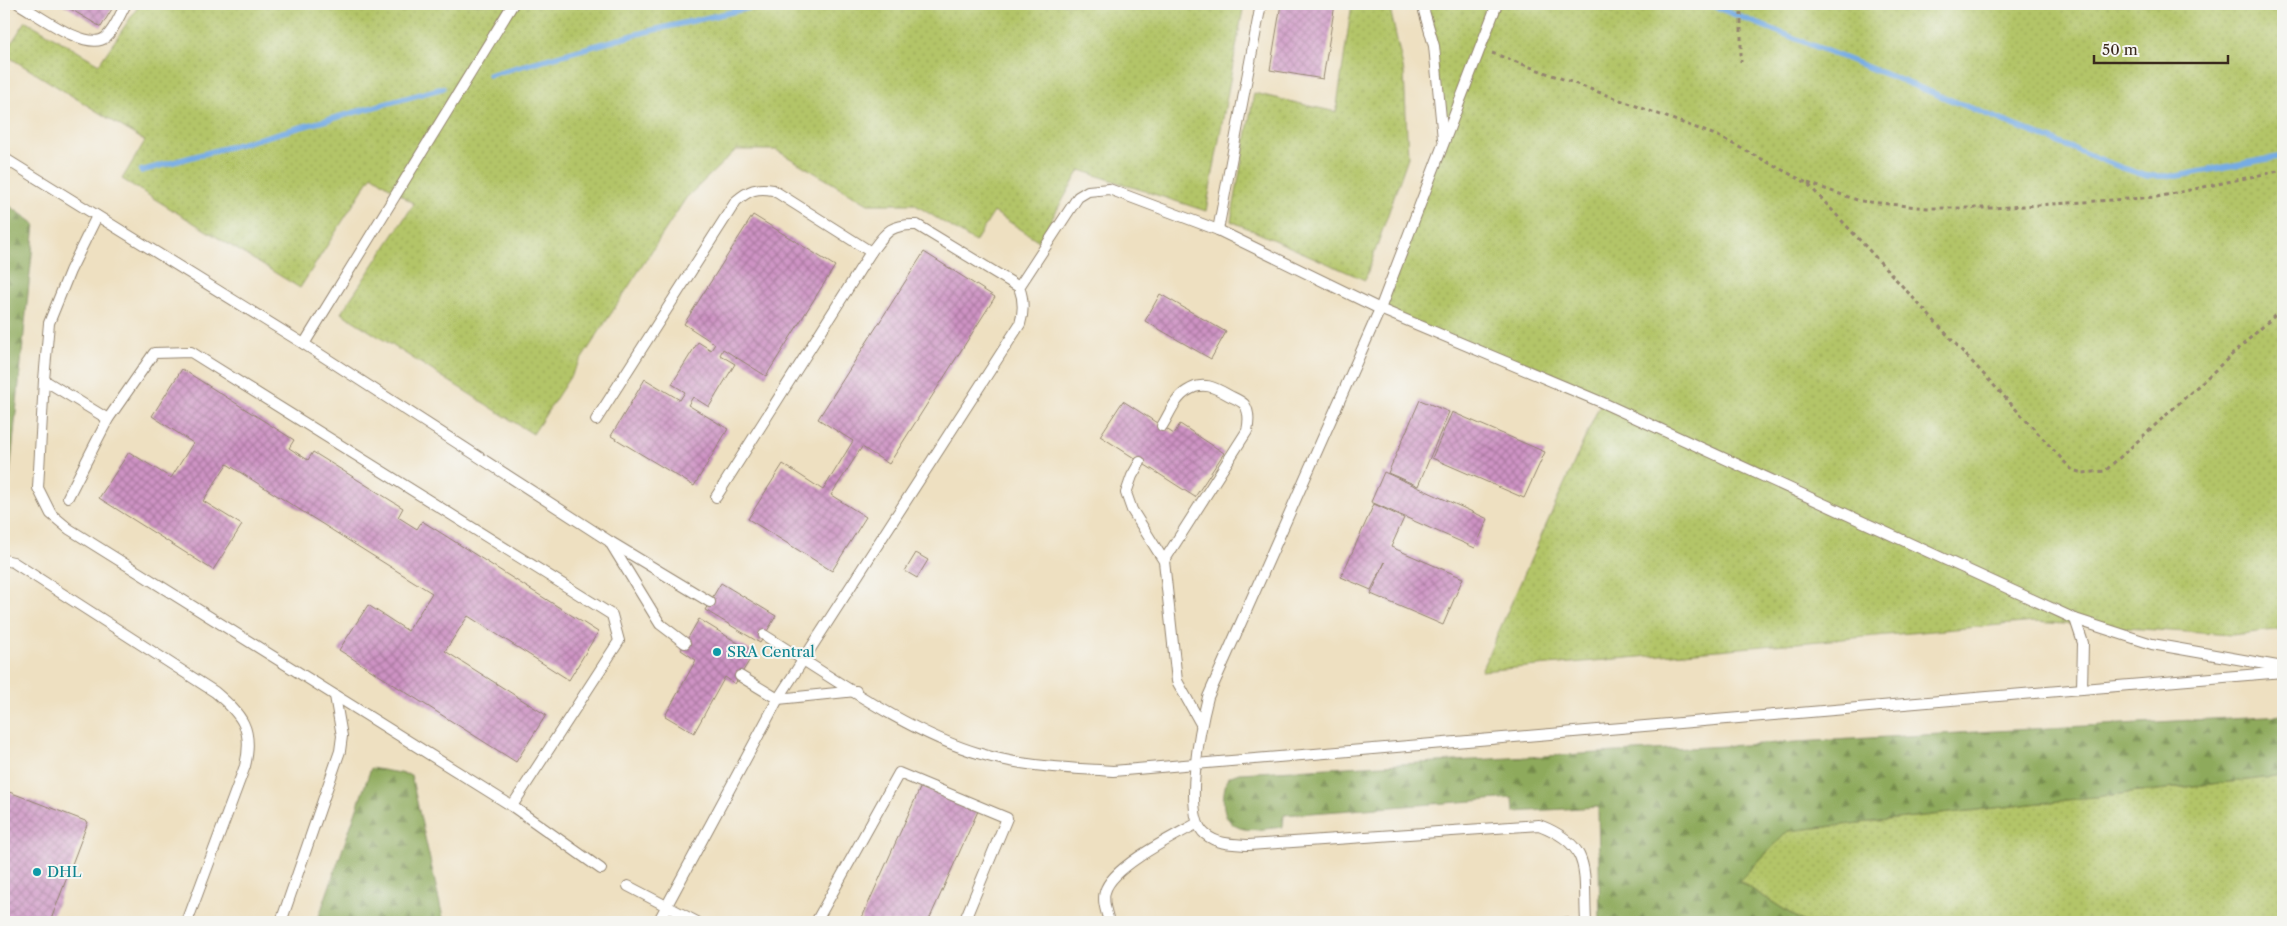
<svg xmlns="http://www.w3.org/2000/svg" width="2287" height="926" viewBox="0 0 2287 926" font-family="'Libre Caslon Text',serif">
  <defs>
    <pattern id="grass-dots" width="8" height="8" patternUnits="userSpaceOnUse" patternTransform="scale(1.25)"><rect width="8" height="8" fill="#b3c568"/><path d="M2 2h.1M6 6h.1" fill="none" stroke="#9ba95a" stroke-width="1.8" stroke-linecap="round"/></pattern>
    <pattern id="forest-firs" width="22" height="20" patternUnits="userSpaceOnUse" patternTransform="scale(1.25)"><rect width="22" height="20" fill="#8eaa5c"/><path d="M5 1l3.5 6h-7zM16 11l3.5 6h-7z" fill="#758b4b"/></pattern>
    <pattern id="building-cross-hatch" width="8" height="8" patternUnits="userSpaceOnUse" patternTransform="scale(1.25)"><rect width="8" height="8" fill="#ce93c4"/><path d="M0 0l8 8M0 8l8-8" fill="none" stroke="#a8789f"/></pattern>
  </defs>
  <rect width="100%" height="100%" fill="#f6f6f2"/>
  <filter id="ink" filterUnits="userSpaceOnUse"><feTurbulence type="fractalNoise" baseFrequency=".02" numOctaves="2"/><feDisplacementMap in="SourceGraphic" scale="10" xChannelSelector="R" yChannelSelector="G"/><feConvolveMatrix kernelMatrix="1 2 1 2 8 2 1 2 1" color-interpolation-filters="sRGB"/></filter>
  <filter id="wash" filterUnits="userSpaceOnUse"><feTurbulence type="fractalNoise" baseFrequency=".0096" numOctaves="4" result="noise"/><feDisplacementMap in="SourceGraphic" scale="20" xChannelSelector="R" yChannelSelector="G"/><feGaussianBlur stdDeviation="1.12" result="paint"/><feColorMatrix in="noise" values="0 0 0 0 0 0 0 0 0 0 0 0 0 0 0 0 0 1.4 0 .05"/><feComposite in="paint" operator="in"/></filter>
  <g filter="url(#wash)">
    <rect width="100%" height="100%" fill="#eee0c1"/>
    <g fill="url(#grass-dots)" stroke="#777843">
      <polygon points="140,4 1244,4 1206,211 1080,170 1039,241 994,212 975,242 914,204 868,204 776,150 736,150 686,198 533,434 341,313 414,204 372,175 300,288 122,179 145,141 4,54 26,21 99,64"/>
      <polygon points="1352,4 1389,4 1404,72 1408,157 1365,280 1231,221 1254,93 1336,112"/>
      <polygon points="1422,4 2283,4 2283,629 2232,635 2034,622 1481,671 1601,402 1380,309 1443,142 1434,46"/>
      <polygon points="2283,776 2283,922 1804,922 1739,881 1788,831"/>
    </g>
    <g fill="url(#forest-firs)" stroke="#646a3d">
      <polygon points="4,202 35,224 9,483 4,481"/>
      <path d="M2283 715V776L1788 831 1739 881 1804 922H1600L1598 807 1514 812 1513 798 1284 815 1283 827C1271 828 1256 831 1244 829 1219 824 1221 795 1228 777L1239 773Z"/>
      <polygon points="371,768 411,775 444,922 317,922"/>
    </g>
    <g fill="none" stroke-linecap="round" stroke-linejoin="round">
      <g stroke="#76ace4" stroke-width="5.5">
        <polyline points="1708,4 2120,167 2147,176 2177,176 2283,156"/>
        <polyline points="489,75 645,32 766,4"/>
        <polyline points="141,171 443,88"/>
      </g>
    </g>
    <g id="blocks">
      <g fill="url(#building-cross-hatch)">
        <polygon points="62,4 115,4 101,27"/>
        <polygon points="1281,4 1335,4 1323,79 1270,70"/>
        <polygon points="753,215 835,266 766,376 723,349 720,355 735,364 709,407 693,397 688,405 728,429 694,486 611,436 645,379 680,400 685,392 672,384 698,342 711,350 715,344 684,324"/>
        <polygon points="924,252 995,297 889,464 862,447 831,495 866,517 832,571 748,519 783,464 823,490 853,441 818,419"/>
        <polygon points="1160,294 1226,332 1211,359 1145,321"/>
        <polygon points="182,369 294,440 289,448 308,460 313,452 403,508 398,517 417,529 422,521 598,632 569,680 468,616 445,651 546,715 516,762 339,650 368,605 408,631 432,593 227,464 203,501 242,525 213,570 99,498 129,452 171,478 193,443 152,416"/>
        <polygon points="1420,400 1449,412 1418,486 1388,473"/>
        <polygon points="1123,401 1174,434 1180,424 1224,453 1195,497 1100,436"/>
        <polygon points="1452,412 1545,452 1524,498 1432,458"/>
        <polygon points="1384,472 1488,519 1475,548 1371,502"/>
        <polygon points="1374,504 1404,518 1391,547 1463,578 1443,625 1371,594 1385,562 1371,590 1341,577"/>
        <polygon points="916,553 928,560 917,578 905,571"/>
        <polygon points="721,583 776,616 760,643 705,610"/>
        <polygon points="699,619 754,653 735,684 725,677 694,733 665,716 696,660 681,650"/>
        <polygon points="921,786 978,811 928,922 860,922"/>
        <polygon points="4,790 88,822 50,922 4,922"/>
        <polygon points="1568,917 1568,922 1519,922 1519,921"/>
      </g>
    </g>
  </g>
  <g filter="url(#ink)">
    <use href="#blocks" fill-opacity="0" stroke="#948570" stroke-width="1"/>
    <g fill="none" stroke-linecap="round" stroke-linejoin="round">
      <g stroke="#948570" stroke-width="12">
        <g id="lane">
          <path d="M19 4C37 14 88 53 106 37 115 29 120 14 126 4"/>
          <polyline points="1422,4 1434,46 1443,139"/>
          <path d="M1497 4 1380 309 1208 697C1201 724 1182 816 1205 834 1218 845 1234 844 1249 845L1539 825C1594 846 1583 872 1586 922"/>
          <polyline points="4,7 6,4"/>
          <polyline points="4,158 304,344 609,541 710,602"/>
          <polyline points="97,216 70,271 49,323 44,380 108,419"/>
          <polyline points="1218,230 1261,4"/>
          <polyline points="1019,287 1078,197 1088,191 1109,189 1218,230 1380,309 1601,402 2075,619 2152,644 2283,667"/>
          <polyline points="304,344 513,4"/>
          <polyline points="44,380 38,488 51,514 69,529 512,806 601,869"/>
          <path d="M596 420 736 201C749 190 757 187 773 190L871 252"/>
          <path d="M1162 426C1169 415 1175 398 1187 391 1203 380 1216 388 1230 396 1234 398 1241 401 1244 404 1250 412 1249 422 1247 431L1164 561"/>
          <polyline points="1140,462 1132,476 1126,493 1132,510 1164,561 1177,681 1201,724"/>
          <polyline points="68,497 108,419 154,353 191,352 612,615 619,641 512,806"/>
          <polyline points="611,544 660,624 685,643"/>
          <path d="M4 560 13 562 215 692C242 715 254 729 245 766L187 922"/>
          <polyline points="2075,619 2083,643 2082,689"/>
          <path d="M764 635C830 676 908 733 981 754 1024 767 1069 768 1113 771L2283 672"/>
          <polyline points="740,676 778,699 856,691"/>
          <polyline points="628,886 697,922"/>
          <polyline points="281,922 340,751 342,736 335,696"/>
          <path d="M658 922 778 699 1020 324C1024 311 1024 300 1019 287L917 225C890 224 886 232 871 252L716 497"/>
          <polyline points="816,922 899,773 1007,818 964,922"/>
          <path d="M1109 922C1107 913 1102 902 1105 892 1111 867 1174 836 1196 824"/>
        </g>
      </g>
      <g stroke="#948570" stroke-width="3" stroke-dasharray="4 4" stroke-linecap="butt">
        <polyline points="1741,4 1741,62"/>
        <polyline points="1492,53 1718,136 1807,183 2072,470 2083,473 2105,471 2283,308"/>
        <polyline points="1808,183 1860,201 1927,208 1994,208 2157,197 2283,170"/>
      </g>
      <use href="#lane" stroke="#fff" stroke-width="10"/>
    </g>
  </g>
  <g fill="#0f9aa8" stroke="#f6f6f2" stroke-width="2">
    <circle cx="717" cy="652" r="5"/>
    <circle cx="37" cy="872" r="5"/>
  </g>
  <g text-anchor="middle" stroke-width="4" stroke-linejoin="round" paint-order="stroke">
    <g font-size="15" fill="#0d838f" stroke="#f6f6f2" text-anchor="start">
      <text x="727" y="657">SRA Central</text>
      <text x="47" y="877">DHL</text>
    </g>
  </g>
  <rect width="2287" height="926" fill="none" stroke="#f6f6f2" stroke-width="20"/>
  <path d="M2094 55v8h134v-8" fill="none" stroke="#3b2a1e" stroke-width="2.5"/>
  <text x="2102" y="55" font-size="15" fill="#3b2a1e" stroke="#f6f6f2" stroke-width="4" paint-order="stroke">50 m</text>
</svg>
